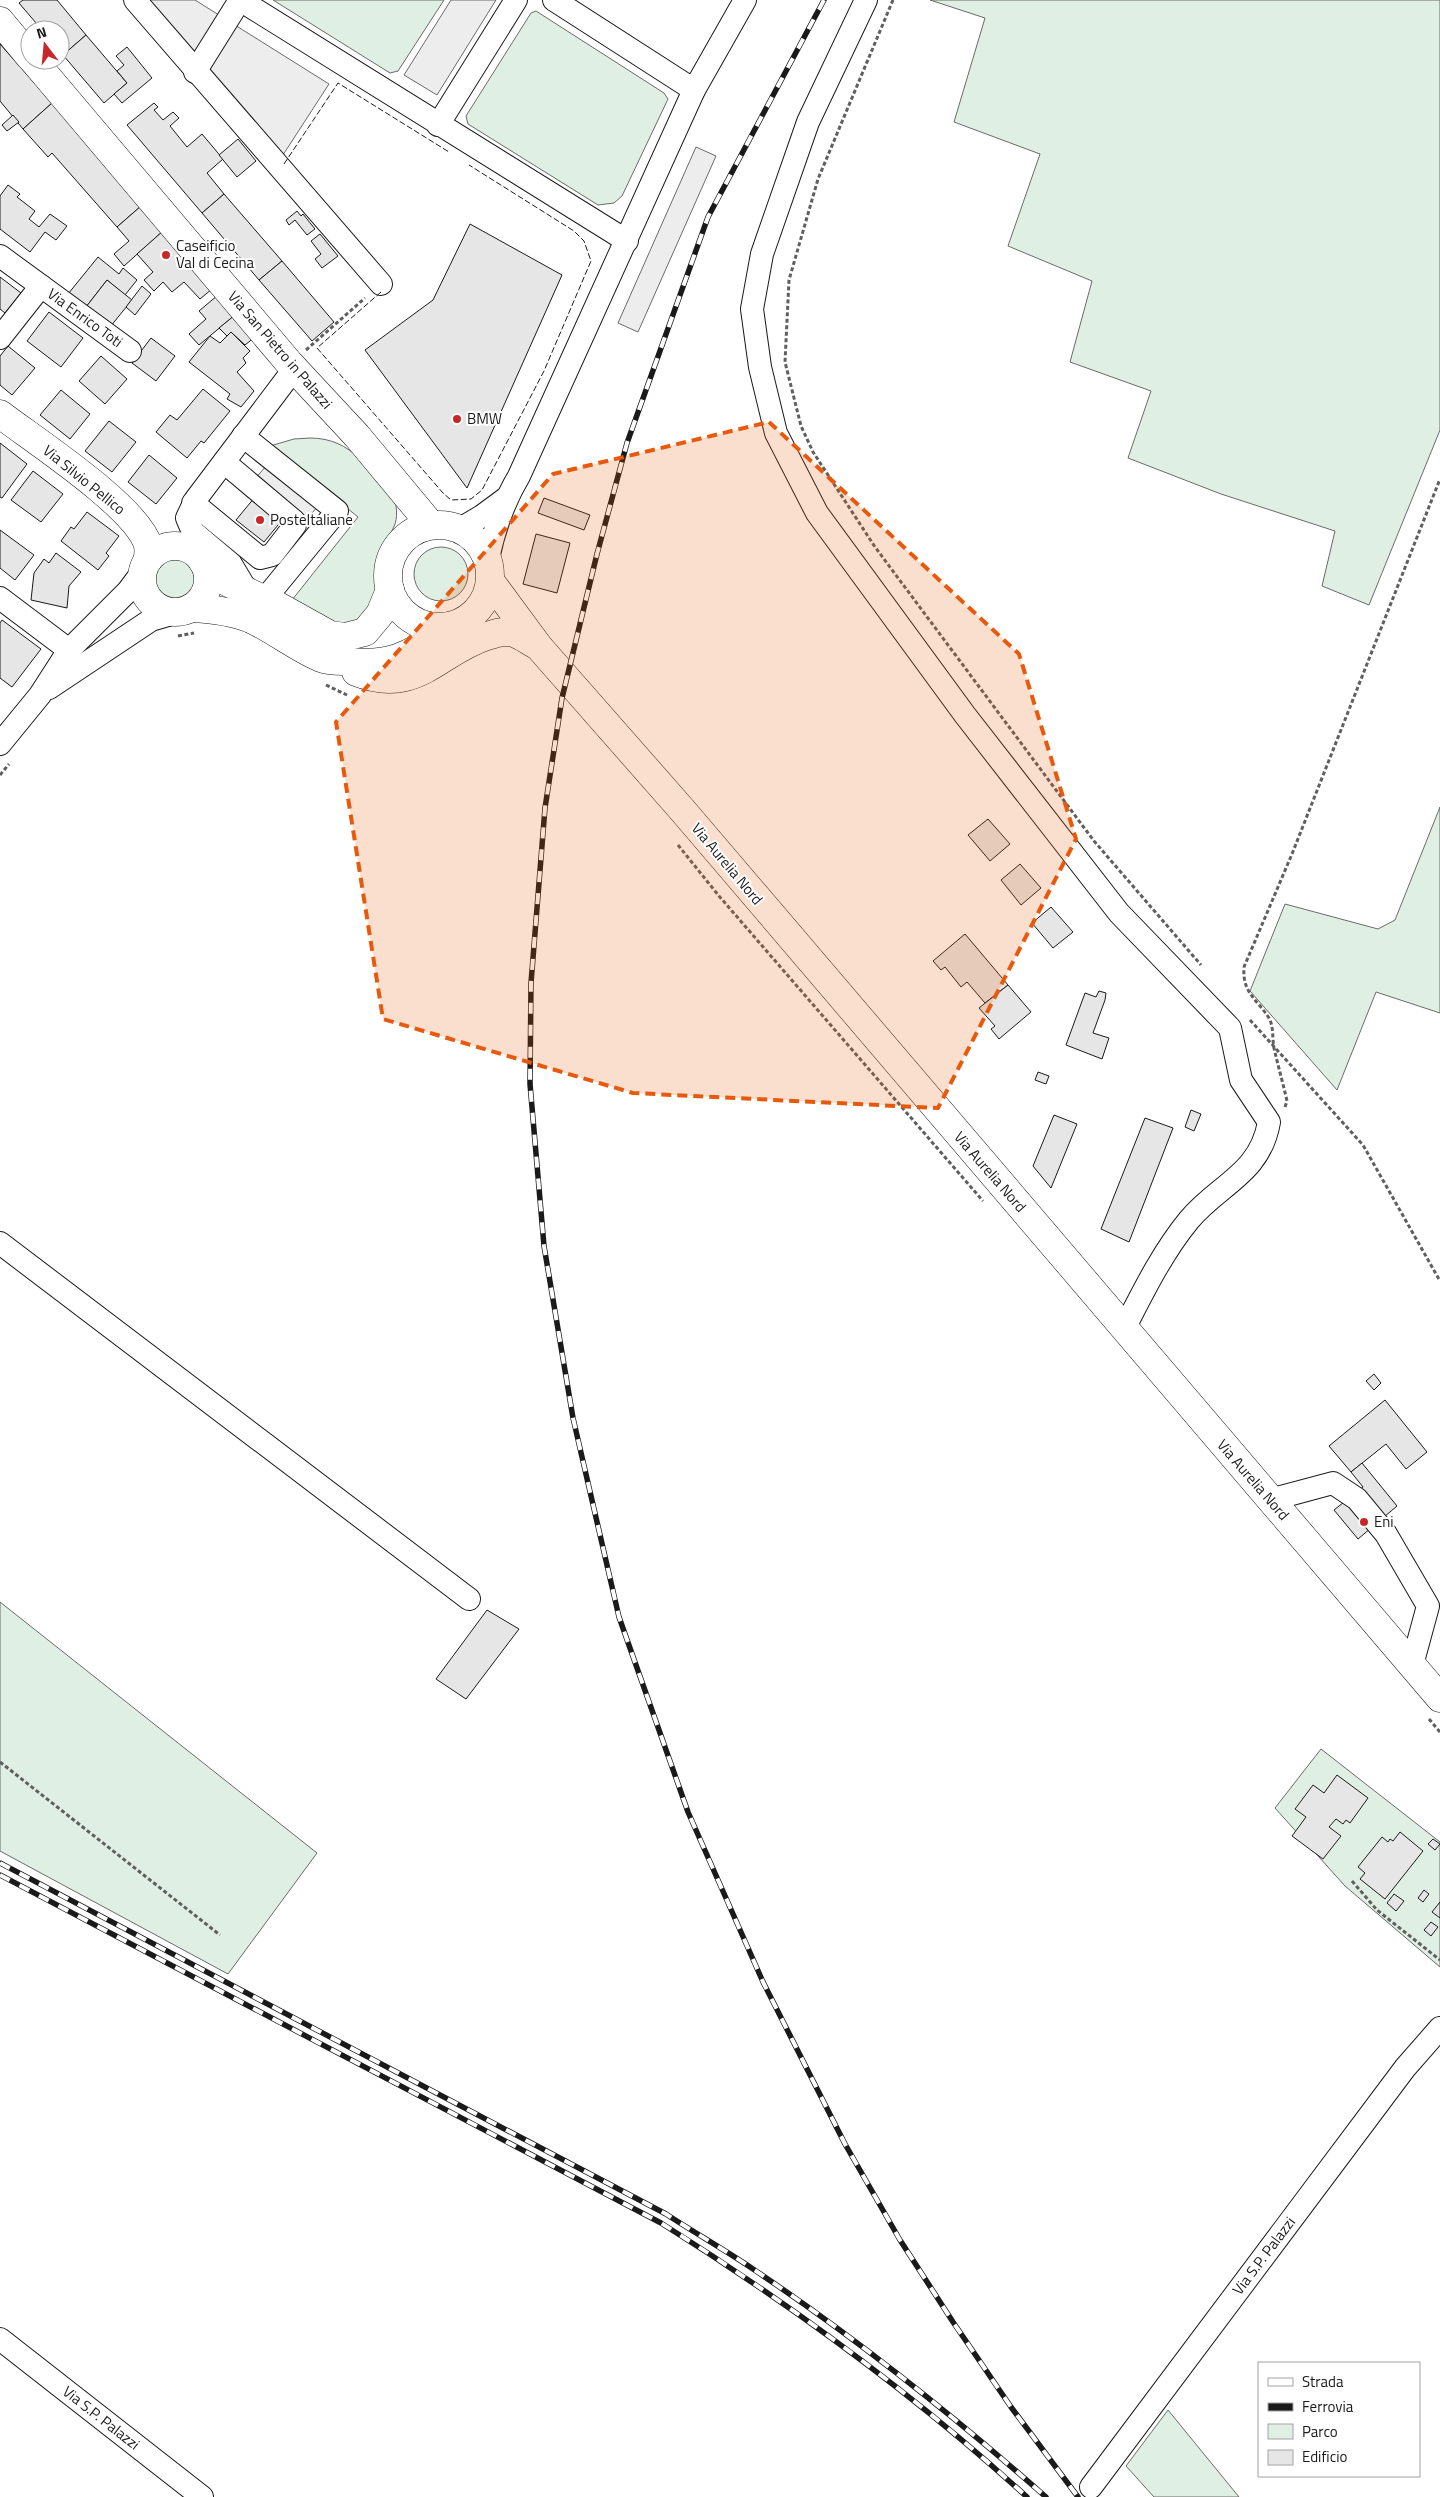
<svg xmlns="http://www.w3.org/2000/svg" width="1440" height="2497" viewBox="0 0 1440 2497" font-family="'Titillium Web',sans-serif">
  <rect width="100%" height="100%" fill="#fff"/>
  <g fill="#e0efe3" stroke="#6a6a6a">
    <polygon points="273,0 444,0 398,71 390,73"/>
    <polygon points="930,0 1440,0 1440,430 1369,605 1322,586 1335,531 1221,494 1128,458 1151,391 1070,362 1092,281 1008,246 1040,154 954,122 985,18"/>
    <polygon points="536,11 664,93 668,99 622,196 614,203 598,205 468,124 466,116 531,13"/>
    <path d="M310 438C353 438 370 471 395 500 402 533 384 532 378 558 375 572 378 585 375 598 373 604 370 610 367 616L343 629 292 600 358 517 270 446 294 439Z"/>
    <circle cx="441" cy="574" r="27"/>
    <circle cx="176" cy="579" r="22"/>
    <polygon points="1440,807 1440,1013 1376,992 1337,1090 1250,991 1285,904 1378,929 1395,920"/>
    <polygon points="0,1602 317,1853 228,1974 0,1851"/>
    <polygon points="1321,1749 1440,1842 1440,1967 1345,1886 1275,1808"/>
    <polygon points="1168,2410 1239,2497 1154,2497 1126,2466"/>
  </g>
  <g fill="#ededed" stroke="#6a6a6a">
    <polygon points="143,0 195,0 329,84 281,158"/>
    <polygon points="451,0 496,0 437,95 404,75"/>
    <polygon points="696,147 716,156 638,332 618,323"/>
    <polygon points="267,465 317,507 304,523 253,481"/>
  </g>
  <g fill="#e6e6e6" stroke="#1a1a1a">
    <polygon points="23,0 57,0 86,35 63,55 60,51 60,30 42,30 19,3"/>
    <polygon points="86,35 127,83 104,103 63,55"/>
    <polygon points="0,44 52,103 23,129 0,101"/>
    <polygon points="127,47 152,78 122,103 114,94 127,83 117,71 124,65 116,56"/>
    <polygon points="52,103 141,206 117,227 52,153 48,157 23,129"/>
    <polygon points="154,103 158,107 154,110 163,120 173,112 179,118 170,126 187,147 202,134 223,159 207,173 224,194 202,213 127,125"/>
    <polygon points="13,115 19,122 7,131 2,125"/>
    <polygon points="238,139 256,161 237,177 219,155"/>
    <polygon points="8,185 20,194 17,197 35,211 29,219 39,227 50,214 67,226 56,240 45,232 30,252 0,229 0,196"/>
    <polygon points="224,194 282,261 259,280 202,213"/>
    <polygon points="141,206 163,231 124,266 114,254 129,241 117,227"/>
    <polygon points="297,211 301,216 303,214 315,229 307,235 295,220 289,225 286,220"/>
    <polygon points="470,224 562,275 467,488 365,350 433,300"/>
    <polygon points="163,231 212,289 200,299 184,282 172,292 163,282 154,291 144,280 153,272 137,254"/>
    <polygon points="320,234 338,256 322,268 315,259 321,254 311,241"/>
    <polygon points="98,257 119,274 123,268 137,280 125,295 107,280 86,307 68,294"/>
    <polygon points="282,261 334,322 312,341 259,280"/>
    <polygon points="0,277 21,293 5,313 0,309"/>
    <polygon points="107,280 132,300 110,327 86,307"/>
    <polygon points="142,286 151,294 135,315 126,307"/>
    <polygon points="218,295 235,315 199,345 189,334 206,319 199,311"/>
    <polygon points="49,312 83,338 61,367 27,341"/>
    <polygon points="235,315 255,337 245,345 231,332 227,336 219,328"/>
    <polygon points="231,332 250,351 243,358 246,363 237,372 254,391 241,407 227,399 230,394 189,362 210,336 220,343"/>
    <polygon points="151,338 175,356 156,381 132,363"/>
    <polygon points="8,346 35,368 12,395 0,385 0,356"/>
    <polygon points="101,356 127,379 105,404 79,381"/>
    <polygon points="203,389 230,411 204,443 201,441 187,458 156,432 170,415 177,420"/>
    <polygon points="61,390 90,414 70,439 40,415"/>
    <polygon points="109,421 136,442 112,472 85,451"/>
    <polygon points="0,443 27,464 2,498 0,497"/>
    <polygon points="149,455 177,478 156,504 128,482"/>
    <polygon points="33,471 63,494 41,522 11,500"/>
    <polygon points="255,497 283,519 264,542 236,520"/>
    <polygon points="544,498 590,515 584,530 538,513"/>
    <polygon points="87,512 119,536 106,553 109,556 98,570 61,541 71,527 74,529"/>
    <polygon points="0,530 34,555 15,580 0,568"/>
    <polygon points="536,534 570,543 557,593 523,584"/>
    <polygon points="56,553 81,572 69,586 67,608 31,600 34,573 44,559 49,563"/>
    <polygon points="2,620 41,649 12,687 0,678 0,623"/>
    <polygon points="988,819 1010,844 990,861 968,835"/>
    <polygon points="1020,864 1041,888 1021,905 1001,880"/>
    <polygon points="1051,907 1073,932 1053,948 1032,923"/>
    <polygon points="965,934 1008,985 985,1003 967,982 961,987 945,967 941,970 933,961"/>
    <polygon points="1008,985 1031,1012 999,1039 991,1029 995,1026 979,1008"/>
    <polygon points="1099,991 1106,993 1105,1000 1093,1033 1109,1038 1102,1059 1066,1045 1085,993 1096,997"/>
    <polygon points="1038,1072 1049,1076 1046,1084 1035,1080"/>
    <polygon points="1191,1110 1201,1114 1194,1131 1185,1127"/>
    <polygon points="1054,1115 1077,1124 1051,1188 1033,1166"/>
    <polygon points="1145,1118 1173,1128 1129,1242 1101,1229"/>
    <polygon points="1374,1374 1381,1383 1374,1390 1366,1381"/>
    <polygon points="1385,1400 1427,1452 1406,1469 1386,1444 1351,1472 1329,1446"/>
    <polygon points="1362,1463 1397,1506 1358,1539 1334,1510 1363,1487 1351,1472"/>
    <polygon points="487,1610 519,1629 466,1699 436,1679"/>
    <polygon points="1337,1775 1368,1798 1350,1823 1346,1820 1343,1824 1336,1819 1329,1827 1341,1836 1323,1859 1292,1836 1306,1817 1295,1809 1313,1785 1324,1793"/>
    <polygon points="1400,1832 1423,1851 1385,1899 1360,1879 1365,1873 1358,1867 1382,1837 1388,1842 1390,1839 1393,1841"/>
    <polygon points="1433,1839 1440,1844 1435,1850 1428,1844"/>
    <polygon points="1424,1890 1429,1894 1423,1902 1418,1898"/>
    <polygon points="1394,1894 1404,1901 1396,1911 1387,1903"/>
    <polygon points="1440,1902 1440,1918 1432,1912"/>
    <polygon points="1431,1922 1438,1927 1431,1936 1424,1930"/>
  </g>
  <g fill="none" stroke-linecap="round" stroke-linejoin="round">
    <g stroke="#1a1a1a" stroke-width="24">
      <g id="minor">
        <polyline points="135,0 381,284"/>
        <polyline points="240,0 627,241"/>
        <polyline points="554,0 694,90"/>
        <path d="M866 0 808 122 762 254 752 309 760 367 776 433 817 513 965 715 1119 913 1230 1028 1241 1080 1269 1122C1260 1174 1219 1184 1189 1220 1162 1253 1143 1292 1124 1329"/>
        <polyline points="195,72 240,0"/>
        <polyline points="438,125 516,0"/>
        <polyline points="0,256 130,351"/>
        <polyline points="0,338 41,286"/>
        <polyline points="243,436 337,511 264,600"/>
        <polyline points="193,503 260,558 272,555 295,525 294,521 224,462"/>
        <polyline points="460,529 482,516 505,499"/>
        <path d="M488 559C494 529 503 503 519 476L694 90 745 0"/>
        <polyline points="247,591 231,564 193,532 187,518 196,499 294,369"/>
        <polyline points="0,598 69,650"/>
        <polyline points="49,688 151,620 178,612"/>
        <polyline points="0,744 40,695 69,650 128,591 143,571"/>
        <polyline points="0,1243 469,1599"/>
        <polyline points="1270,1500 1333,1483 1357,1499 1386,1534 1428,1606 1412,1665"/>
        <polyline points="0,2339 202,2497"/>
        <polyline points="1091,2487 1405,2068 1440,2028"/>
      </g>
    </g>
    <g stroke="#1a1a1a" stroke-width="29">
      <g id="major">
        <polyline points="0,21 30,57"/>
        <polyline points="33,60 290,364 357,436 431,525"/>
        <path d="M0 414C34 440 137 507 148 545 149 550 148 555 148 560"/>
        <circle cx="439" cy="576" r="51"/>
        <circle cx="175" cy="579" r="33"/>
        <polyline points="203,562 227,582 278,606 330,635 345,637 365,632 380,614 390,590"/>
        <polyline points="491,582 539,647 684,812 1440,1698"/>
        <path d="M191 608C211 609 232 611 251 619 275 630 297 648 321 658 328 661 337 661 344 661 383 667 415 658 440 628"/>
        <path d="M356 672C417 696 437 652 487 636 496 633 505 630 514 633 522 636 530 642 538 646"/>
      </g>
    </g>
    <g stroke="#5f5f5f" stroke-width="3" stroke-dasharray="4 2.5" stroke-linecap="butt">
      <polyline points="893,0 818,179 789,280 785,362 801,426 813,452 875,547 1094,841 1201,965"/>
      <polyline points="306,350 365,298"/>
      <polyline points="178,636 194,633"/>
      <polyline points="326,685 347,695"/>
      <polyline points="0,775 9,764"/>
      <polyline points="678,845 719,896 983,1201"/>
      <polyline points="1250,1020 1363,1145 1440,1281"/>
      <path d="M1285 1107 1287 1101C1283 1083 1278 1066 1274 1048 1272 1038 1274 1027 1269 1018 1257 999 1242 993 1244 967L1292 854 1440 479"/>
      <polyline points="1429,1719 1440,1732"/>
      <polyline points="0,1762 220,1935"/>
      <polyline points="1352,1881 1377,1910 1440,1960"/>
    </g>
    <use href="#minor" stroke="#fff" stroke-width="22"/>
    <use href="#major" stroke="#fff" stroke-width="28"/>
    <g stroke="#1a1a1a" stroke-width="5.5">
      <g id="rail">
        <polyline points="824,0 708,217 627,443 597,554 562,698 545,808 531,983 530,1084 544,1246 573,1418 619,1617 688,1812 763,1982 845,2144 900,2240 953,2322 1011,2407 1078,2497"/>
        <path d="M0 1863 666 2214C695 2233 725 2250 753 2269 856 2338 954 2416 1046 2497"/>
        <path d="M0 1875 661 2223C790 2304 914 2394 1027 2497"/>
      </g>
    </g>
    <use href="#rail" stroke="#fff" stroke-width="4" stroke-dasharray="11" stroke-linecap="butt"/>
    <g stroke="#1a1a1a" stroke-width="1" stroke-dasharray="6 2.5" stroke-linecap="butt">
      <polyline points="284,164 338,83 449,152"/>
      <polyline points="381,292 317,348 443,493 451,500 471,499 482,490 544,371 591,261 584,241 574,231 469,165"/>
    </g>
  </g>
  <path fill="#e8590c" fill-opacity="0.2" stroke="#e8590c" stroke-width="4" stroke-dasharray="10 6" stroke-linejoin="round" d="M769 422 1019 654 1076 839 938 1108 633 1093 383 1019 336 722 553 474Z"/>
  <g fill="#c62828" stroke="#fff" stroke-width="2">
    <circle cx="166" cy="255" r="5"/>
    <circle cx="457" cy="419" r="5"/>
    <circle cx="260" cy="520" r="5"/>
    <circle cx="1364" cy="1522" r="5"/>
  </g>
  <g text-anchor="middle" stroke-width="4" stroke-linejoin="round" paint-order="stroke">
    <g font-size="15" fill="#1a1a1a" stroke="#fff" text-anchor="start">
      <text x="176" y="251">Caseificio<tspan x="176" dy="17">Val di Cecina</tspan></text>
      <text x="467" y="424">BMW</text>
      <text x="270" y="525">PosteItaliane</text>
      <text x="1374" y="1527">Eni</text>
    </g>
    <g font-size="15" fill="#1a1a1a" stroke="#fff">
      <text transform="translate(85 318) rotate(36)" y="5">Via Enrico Toti</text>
      <text transform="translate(280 350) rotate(49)" y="5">Via San Pietro in Palazzi</text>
      <text transform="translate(84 480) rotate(39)" y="5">Via Silvio Pellico</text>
      <text transform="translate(727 864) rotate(50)" y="5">Via Aurelia Nord</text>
      <text transform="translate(990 1172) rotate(49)" y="5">Via Aurelia Nord</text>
      <text transform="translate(1253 1480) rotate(49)" y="5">Via Aurelia Nord</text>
      <text transform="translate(1264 2256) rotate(-53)" y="5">Via S.P. Palazzi</text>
      <text transform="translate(101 2418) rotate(38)" y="5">Via S.P. Palazzi</text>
    </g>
  </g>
  <rect x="1258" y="2362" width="162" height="115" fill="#ffffff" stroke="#a3a3a3"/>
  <rect x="1268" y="2378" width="25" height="8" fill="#ffffff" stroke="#a3a3a3"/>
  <text x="1302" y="2387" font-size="15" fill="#1a1a1a">Strada</text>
  <rect x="1268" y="2403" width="25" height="8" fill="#1a1a1a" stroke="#a3a3a3"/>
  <text x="1302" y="2412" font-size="15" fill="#1a1a1a">Ferrovia</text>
  <rect x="1268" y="2424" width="25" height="15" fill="#e0efe3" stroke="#a3a3a3"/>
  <text x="1302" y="2437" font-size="15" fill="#1a1a1a">Parco</text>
  <rect x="1268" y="2450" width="25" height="15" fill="#e6e6e6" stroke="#a3a3a3"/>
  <text x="1302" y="2462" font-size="15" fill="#1a1a1a">Edificio</text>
  <g transform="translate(45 45) rotate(344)"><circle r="24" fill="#ffffff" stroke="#a3a3a3"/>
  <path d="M0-4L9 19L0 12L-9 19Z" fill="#c62828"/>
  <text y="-8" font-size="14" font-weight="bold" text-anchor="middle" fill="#1a1a1a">N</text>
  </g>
</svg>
